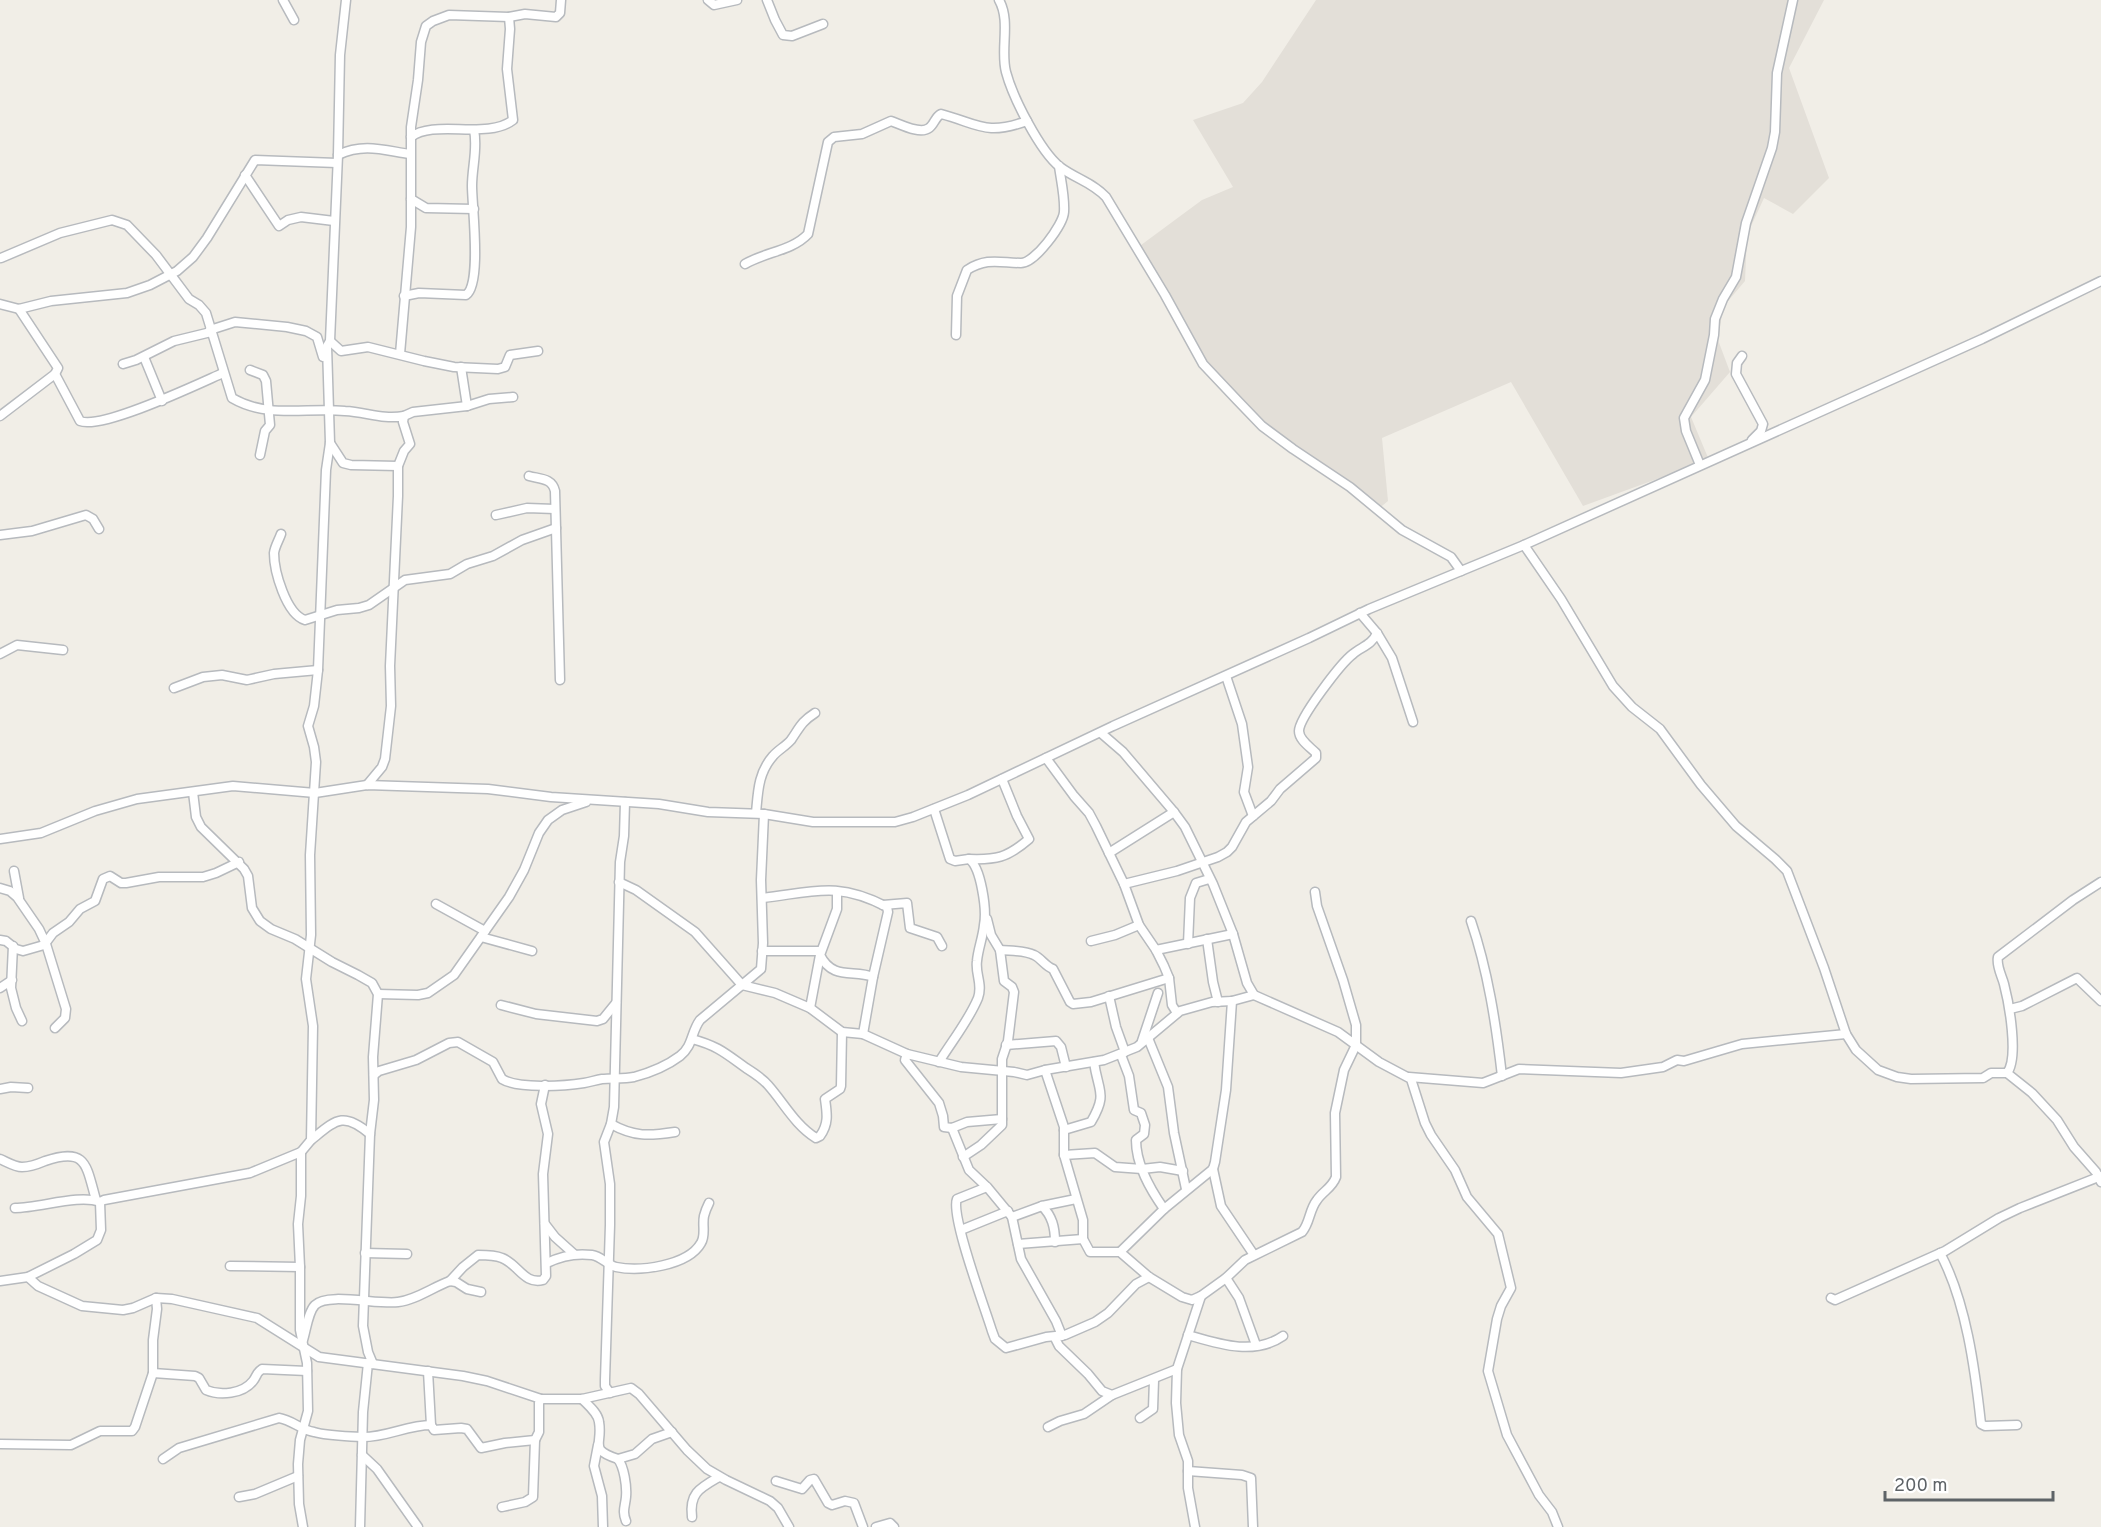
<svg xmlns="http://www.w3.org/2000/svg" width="2101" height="1527" viewBox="0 0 2101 1527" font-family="Overpass,sans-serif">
  <rect width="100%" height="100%" fill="#f1eee7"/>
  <polygon fill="#e3dfd8" points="1316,0 1824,0 1789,68 1829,178 1793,214 1764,198 1747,235 1745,281 1723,307 1718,340 1730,372 1691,417 1709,460 1583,506 1511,382 1382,438 1388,501 1377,510 1284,447 1213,379 1137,248 1202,200 1233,187 1193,120 1243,103 1262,82"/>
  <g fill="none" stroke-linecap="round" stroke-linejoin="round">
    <g stroke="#b7babe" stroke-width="11">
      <g id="minor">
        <polyline points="283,0 294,20"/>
        <polyline points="708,0 714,5 737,0"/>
        <polyline points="767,0 775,20 783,35 792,36 823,24"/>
        <path d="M999 0C1011 21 1000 50 1006 72 1013 98 1040 151 1060 167 1076 179 1092 182 1106 197L1165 295 1203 364 1237 400 1262 426 1293 449 1350 487 1402 530 1451 557 1461 571"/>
        <path d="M411 137C434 119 487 140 513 120L507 69 510 29 509 17"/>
        <path d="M338 155C363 143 383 150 409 154"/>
        <polyline points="245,175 279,226 288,220 301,217 334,221"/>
        <polyline points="411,199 426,208 474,209"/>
        <path d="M1 258 60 233 112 220 127 225 156 255 189 299 199 305 206 313 232 398C268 419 306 407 345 411 366 412 383 420 404 416"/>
        <path d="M745 264C765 252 792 251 808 234L828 142 834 137 862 134 891 121C900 124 920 135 929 128 934 125 935 117 941 114 979 124 985 136 1027 121"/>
        <path d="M404 296 419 293 466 295C482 284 472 206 472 186 472 167 478 148 474 130"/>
        <polyline points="0,304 19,309 51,301 127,293 150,285 177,271 193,257 207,238 255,160 337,163"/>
        <polyline points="210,330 235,322 287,327 306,331 317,337 323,357"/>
        <path d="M956 335 957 296 967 270C987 257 1001 263 1021 263 1035 263 1063 225 1064 212 1065 197 1061 181 1059 166"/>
        <polyline points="330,341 341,351 368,347 424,361 454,367 498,369 505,367 510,355 538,351"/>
        <polyline points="400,354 411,227 411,127 418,80 421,42 426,26 433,21 449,15 509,17 525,14 556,17 560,13 561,0"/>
        <polyline points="1742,356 1737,363 1736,374 1763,424 1761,431 1752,440"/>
        <polyline points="144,357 162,401"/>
        <polyline points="123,364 136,360 174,341 211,332"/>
        <polyline points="461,367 467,406"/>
        <polyline points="250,370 263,375 266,381 270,425 265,431 260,455"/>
        <path d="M55 374 80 421C102 430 198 384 223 373"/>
        <polyline points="0,416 55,374 58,368 19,309"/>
        <polyline points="330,443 343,463 351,465 398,466"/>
        <polyline points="1700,465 1686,431 1684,418 1705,380 1714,335 1715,319 1723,299 1736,277 1746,223 1772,148 1775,132 1777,73 1793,0"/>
        <path d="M529 476C540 479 552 478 555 491L560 680"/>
        <polyline points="496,515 527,508 555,509"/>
        <path d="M281 534C279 540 275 546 274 553 274 571 286 614 305 620L337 610 359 608 369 605 405 580 450 574 467 564 493 556 522 540 556 528"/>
        <polyline points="0,535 32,531 86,515 93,519 99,529"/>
        <polyline points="1524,545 1561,599 1613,686 1632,707 1660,729 1701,785 1736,826 1775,859 1787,871 1824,968 1846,1034 1856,1050 1878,1070 1897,1077 1911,1079 1983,1078 1991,1073 2007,1073 2032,1093 2057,1120 2074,1147 2096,1172 2101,1182"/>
        <polyline points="1360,613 1377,633 1392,658 1413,722"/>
        <polyline points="0,654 17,645 63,650"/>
        <polyline points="1226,676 1242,724 1248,767 1244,792 1253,816"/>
        <polyline points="174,688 203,677 222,675 247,680 274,674 318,670"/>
        <polyline points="1101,733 1123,752 1174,812 1185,827 1213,884 1233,934 1247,983 1254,995 1338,1032 1379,1062 1411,1079 1425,1123 1431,1135 1455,1170 1467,1197 1498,1234 1511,1288 1501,1306 1497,1319 1488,1371 1507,1435 1539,1495 1552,1512 1558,1527"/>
        <polyline points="1046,758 1074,796 1089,813 1096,826 1124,884 1139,925 1156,950 1164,966 1169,978 1172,1005 1177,1013"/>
        <polyline points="367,785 382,767 385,759 391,706 390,666 398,496 398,466 404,451 410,444 403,422 404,416 413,412 467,406 489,399 513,397"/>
        <polyline points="193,792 196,817 201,827 244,869 248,876 252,908 260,921 271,929 295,939 332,962 358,975 372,983 378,994 373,1057 374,1100 370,1134 363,1326 368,1352 373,1364"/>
        <path d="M934 809 950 859 955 861 969 859C981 867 987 910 984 925 983 937 978 949 977 961 975 974 983 984 978 998 969 1020 952 1041 939 1062"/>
        <path d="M756 813C758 792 758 773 773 756 778 750 786 746 791 740 800 727 801 722 815 713"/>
        <polyline points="0,839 41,833 95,811 137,799 233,786 315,793 367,785 488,789 551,797 659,804 708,812 764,814 813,822 895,822 913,817 968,795 1113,726 1309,638 1369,609 1524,545 1982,339 2101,281"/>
        <polyline points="1109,853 1174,812"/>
        <path d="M969 859C996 860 1007 858 1029 839L1017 816 1002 779"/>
        <polyline points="14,871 19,898"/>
        <polyline points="619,882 636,890 695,932 742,985 775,993 810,1008 842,1032 863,1034 907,1054 961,1067 1014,1072 1027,1075 1045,1070 1104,1060 1137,1047 1180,1011 1212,1002 1232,1001 1254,995"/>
        <path d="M1124 884 1177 871 1218 857 1227 852 1232 847 1246 822 1271 801 1280 789 1316 758V753C1310 747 1299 740 1299 731 1299 718 1341 663 1353 654 1361 647 1372 645 1377 633"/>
        <polyline points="0,888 10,891 17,897 39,929 46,944 66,1009 65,1018 55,1028"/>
        <path d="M837 892V909L820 955C833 981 854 969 873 977"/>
        <path d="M762 898C814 892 837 881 887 907L888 912 873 977 863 1034"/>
        <polyline points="436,904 485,931"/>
        <polyline points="883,905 907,903 910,928 937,937 942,946"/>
        <path d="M1471 921C1488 971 1496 1024 1502 1076"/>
        <polyline points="481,937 532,951"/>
        <polyline points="1207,939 1213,982 1218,1002"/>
        <polyline points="0,940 6,941 16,949 23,951 44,945 53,933 69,922 80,909 95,901 103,879 110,876 121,883 126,883 159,877 203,877 216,873 239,862"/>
        <polyline points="1091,941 1115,935 1139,925"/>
        <polyline points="1188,944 1190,898 1196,883 1209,879"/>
        <polyline points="13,946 11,988 16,1008 22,1021"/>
        <path d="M1000 950C1011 951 1024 950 1034 955 1041 958 1045 966 1053 969L1070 1002 1073 1004 1091 1002 1169 978"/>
        <polyline points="1156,950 1233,934"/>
        <polyline points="762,951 820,951"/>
        <polyline points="0,988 12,980"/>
        <polyline points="378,994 418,995 428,993 454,975 509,897 524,870 539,833 548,820 562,810 586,802"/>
        <polyline points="1109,996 1116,1027 1125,1052"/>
        <polyline points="501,1005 536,1014 597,1021 603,1019 616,1003"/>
        <polyline points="810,1008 820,955"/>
        <polyline points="2010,1009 2022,1006 2077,978 2101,1001"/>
        <polyline points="1148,1038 1168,1087 1174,1133 1186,1189"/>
        <path d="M692 1039C718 1046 725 1053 746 1068 754 1073 762 1078 768 1085 784 1103 795 1125 816 1138L820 1136C829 1124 827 1113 825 1099L840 1089 841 1086 842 1032"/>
        <polyline points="1142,1041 1158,993"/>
        <polyline points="1006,1045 1056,1041 1061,1047 1066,1067"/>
        <polyline points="907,1054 905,1060 939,1103 943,1116 944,1127 952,1128 967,1122 1002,1119"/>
        <path d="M1121 1055 1129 1076 1134 1110 1141 1113 1145 1125 1144 1134 1136 1140C1136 1165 1150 1189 1164 1209"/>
        <path d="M1045 1070 1064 1127V1155L1083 1220V1239L1090 1252H1120L1149 1277 1182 1297 1192 1300 1201 1296 1226 1278 1245 1260 1302 1232C1310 1223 1309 1210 1317 1200 1323 1191 1332 1188 1336 1177L1335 1113 1344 1070 1356 1045V1025L1343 980 1317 906 1315 892"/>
        <path d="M2007 1073C2019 1058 2009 1003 2004 984 2002 976 1996 966 1998 957L2073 900 2101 882"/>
        <path d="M374 1075 379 1071 416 1060 449 1043 458 1042 493 1062 502 1079C518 1089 565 1086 584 1083 590 1082 596 1080 602 1079 612 1078 624 1079 634 1077 649 1073 668 1065 680 1056 693 1046 691 1032 700 1020L761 969 763 943 761 880 764 814"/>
        <polyline points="1409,1077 1483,1083 1519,1069 1621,1073 1663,1067 1677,1060 1684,1061 1742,1044 1846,1034"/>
        <polyline points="0,1089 11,1087 28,1088"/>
        <path d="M611 1124C634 1137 649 1136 675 1132"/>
        <polyline points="952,1128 969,1170 988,1188 1012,1217 1021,1259 1056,1321 1062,1336"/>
        <path d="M1064 1130 1091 1122C1108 1093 1098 1092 1094 1062"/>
        <path d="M311 1140C336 1120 343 1111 370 1134"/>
        <polyline points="301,1152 301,1196 298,1224 300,1267 300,1330 307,1363 308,1411 300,1440 298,1464 299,1504 303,1527"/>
        <polyline points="1064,1155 1095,1153 1115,1167 1142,1169 1160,1167 1183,1171"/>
        <polyline points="963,1157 981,1145 1002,1125 1002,1059 1008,1041 1014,992 1012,987 1004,981 1000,950 991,935 987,919"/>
        <path d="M0 1159C7 1162 15 1167 22 1167 30 1167 38 1164 45 1161 87 1147 86 1165 96 1200"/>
        <polyline points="1213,1169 1221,1206 1254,1255"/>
        <path d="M987 1187 957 1199C950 1215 985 1308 992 1331L995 1339 1006 1348 1046 1337 1065 1335 1095 1322 1108 1313 1136 1284 1149 1277"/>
        <path d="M1042 1206C1052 1216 1055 1227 1055 1242"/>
        <path d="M15 1208C40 1208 79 1194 100 1202"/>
        <polyline points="1012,1217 1042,1206 1076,1199"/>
        <polyline points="545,1224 555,1237 574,1254"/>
        <polyline points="961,1230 1008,1211"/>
        <polyline points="1018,1244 1083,1239"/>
        <polyline points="1120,1252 1164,1209 1213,1169 1215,1162 1226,1090 1232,1001"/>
        <polyline points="365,1253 407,1254"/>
        <path d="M1940 1253C1966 1301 1975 1369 1981 1424L1985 1426 2017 1425"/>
        <path d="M547 1263C561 1256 576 1253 592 1255 601 1256 607 1265 616 1267 639 1272 688 1266 701 1243 706 1235 702 1225 704 1216 705 1212 707 1207 709 1203"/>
        <polyline points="230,1266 300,1267"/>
        <polyline points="28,1277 38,1286 82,1306 123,1310 133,1308 156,1298 172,1299 257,1318 319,1357 463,1376 487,1381 541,1399"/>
        <polyline points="1226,1278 1239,1298 1256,1345"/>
        <polyline points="0,1281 28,1277 74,1254 97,1240 101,1230 100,1202 104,1200 250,1173 301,1152 311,1140 313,1026 306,979 311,935 310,855 316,762 314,747 308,726 314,706 318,670 326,470 330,443 327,346 330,341 338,155 340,55 346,0"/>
        <path d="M450 1281 463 1267 478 1255C486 1255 495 1255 502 1258 518 1264 524 1285 543 1280L546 1276 543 1174 548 1134 541 1104 545 1085"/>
        <polyline points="1831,1298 1835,1300 1945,1251 1999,1218 2020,1208 2101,1176"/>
        <path d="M1188 1335C1219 1344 1254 1356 1283 1336"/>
        <polyline points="1055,1338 1059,1346 1088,1374 1102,1391 1112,1395 1177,1369"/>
        <path d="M303 1340C306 1331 308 1312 315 1305 327 1292 379 1305 398 1302 416 1300 433 1287 450 1281L456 1282 467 1289 481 1292"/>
        <polyline points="428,1371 431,1425"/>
        <path d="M153 1373 195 1376 199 1378 206 1390C220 1396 243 1394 253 1381 257 1376 256 1373 262 1369L307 1371"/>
        <polyline points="610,1393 605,1386 605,1380 610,1225 610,1184 604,1142 611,1124 614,1107 620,862 624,836 625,802"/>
        <path d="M582 1399C589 1406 598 1413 599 1422 603 1445 588 1449 618 1459 624 1467 627 1486 626 1497 625 1507 622 1511 626 1521"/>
        <polyline points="1140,1418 1153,1409 1154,1380"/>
        <polyline points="1048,1427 1060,1421 1084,1414 1112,1395"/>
        <polyline points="0,1444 71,1445 100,1431 132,1431 135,1427 153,1373 153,1340 157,1309 156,1298"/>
        <polyline points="598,1445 594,1466 602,1496 603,1527"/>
        <polyline points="362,1455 377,1469 418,1527"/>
        <path d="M163 1459 179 1448 279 1418C292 1420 301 1430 314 1432 328 1436 346 1436 361 1437 385 1438 407 1425 431 1425L434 1430 461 1428 467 1429 481 1448 505 1443 535 1440 539 1432V1403L541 1399H582L631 1388 639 1394 687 1450 707 1469 726 1480 770 1501 778 1508 789 1527"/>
        <polyline points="618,1459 635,1454 652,1439 672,1432"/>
        <polyline points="1188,1471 1242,1475 1251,1478 1253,1527"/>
        <polyline points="776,1481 802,1489 810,1480 814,1479 828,1503 832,1505 845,1501 854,1503 863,1527"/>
        <polyline points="239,1497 255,1494 298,1476"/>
        <polyline points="502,1507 525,1502 533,1497 535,1440"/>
        <path d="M692 1517C689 1493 700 1488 719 1477"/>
        <polyline points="360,1527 363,1412 368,1363"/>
        <polyline points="876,1527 890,1523 894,1527"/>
        <polyline points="1195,1527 1188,1488 1188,1461 1179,1435 1176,1403 1177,1369 1201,1296"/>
      </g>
    </g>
    <use href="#minor" stroke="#fff" stroke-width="8"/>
  </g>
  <path d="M1885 1491v9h168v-9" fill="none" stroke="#5e6367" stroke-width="3"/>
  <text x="1894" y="1491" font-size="18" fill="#5e6367" stroke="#ffffff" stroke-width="4.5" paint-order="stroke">200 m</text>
</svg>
